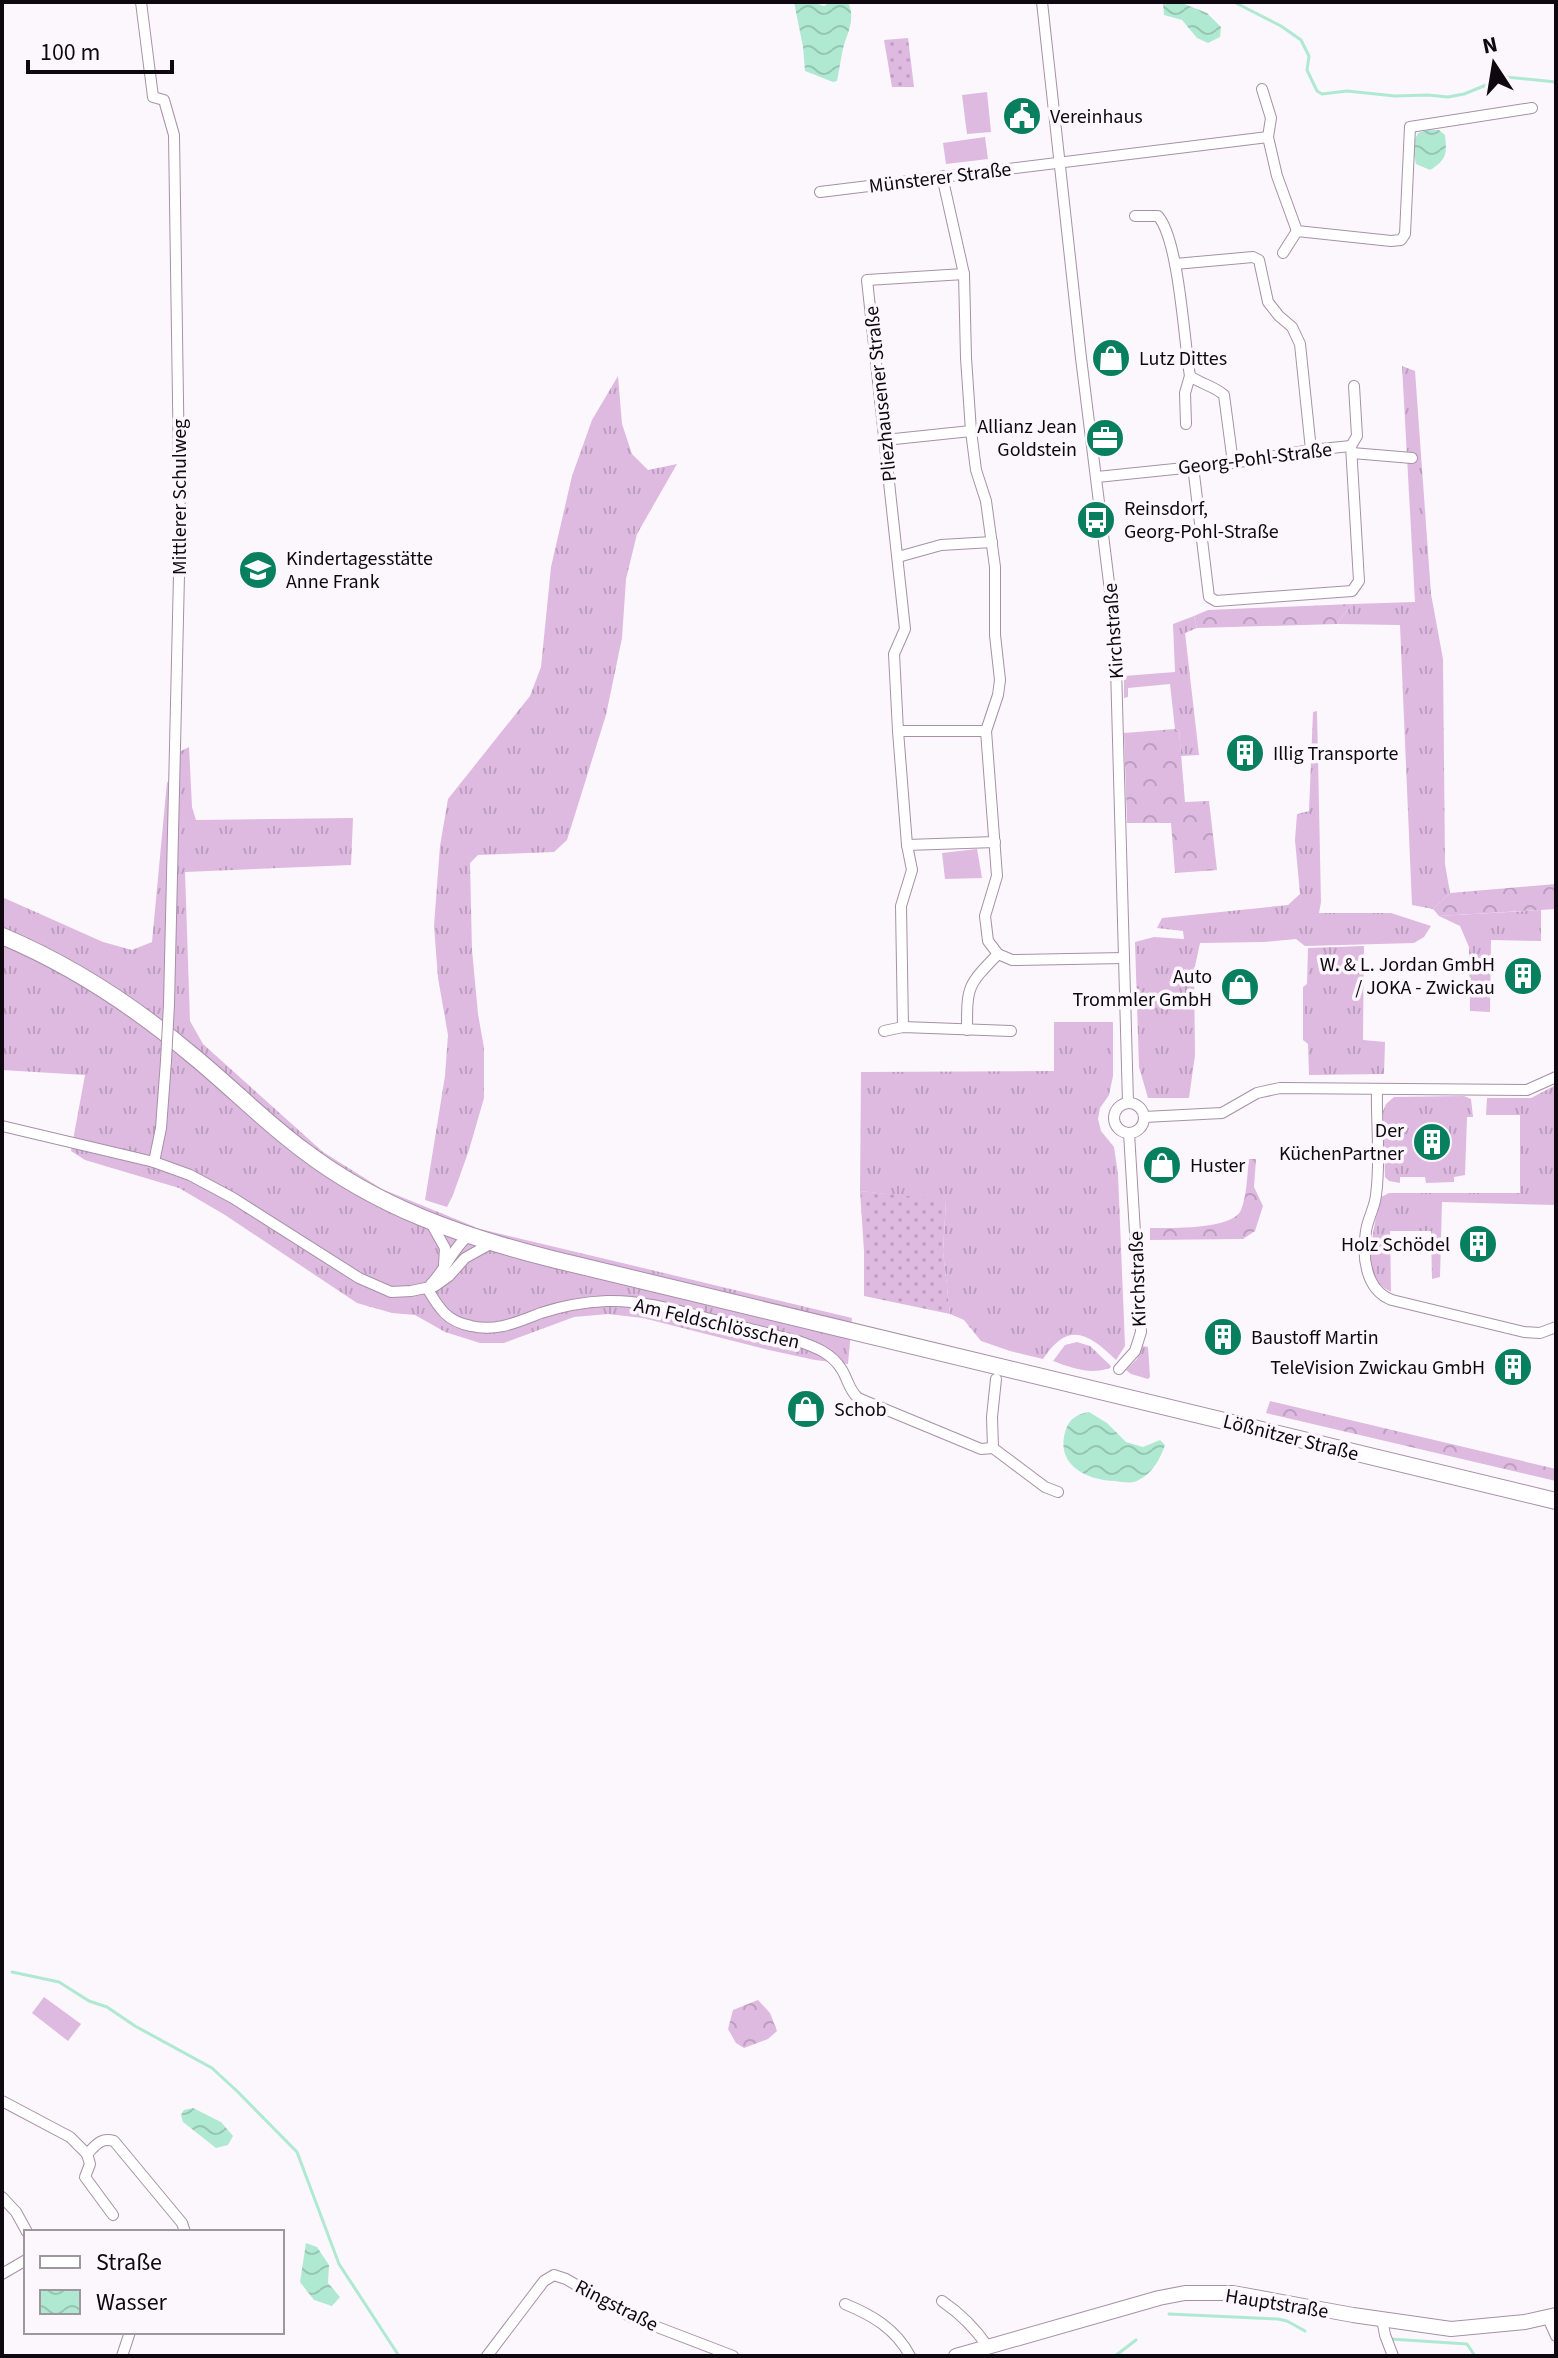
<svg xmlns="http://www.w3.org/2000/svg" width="1558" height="2358" viewBox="0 0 1558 2358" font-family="'Source Sans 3',sans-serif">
  <defs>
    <pattern id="grass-tufts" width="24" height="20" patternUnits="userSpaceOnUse" patternTransform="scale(2)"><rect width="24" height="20" fill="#deb9e0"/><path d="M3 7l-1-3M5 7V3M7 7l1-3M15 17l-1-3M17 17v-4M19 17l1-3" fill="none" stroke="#bd9ebf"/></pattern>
    <pattern id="forest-crowns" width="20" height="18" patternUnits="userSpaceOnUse" patternTransform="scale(2)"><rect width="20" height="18" fill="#deb9e0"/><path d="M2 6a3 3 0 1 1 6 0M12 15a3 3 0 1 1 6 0" fill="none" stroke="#bd9ebf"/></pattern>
    <pattern id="garden-dots" width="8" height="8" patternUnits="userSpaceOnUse" patternTransform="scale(2)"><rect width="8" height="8" fill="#deb9e0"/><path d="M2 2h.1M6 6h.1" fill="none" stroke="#bd9ebf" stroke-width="1.8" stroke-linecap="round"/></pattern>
    <pattern id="water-waves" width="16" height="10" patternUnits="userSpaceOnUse" patternTransform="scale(2)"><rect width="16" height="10" fill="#afe9d1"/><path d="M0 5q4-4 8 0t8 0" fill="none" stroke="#96c6b2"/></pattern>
  </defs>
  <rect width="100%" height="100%" fill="#fcf7fc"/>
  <g fill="url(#grass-tufts)">
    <polygon points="1402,366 1415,371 1431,594 1443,659 1445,864 1450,893 1433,909 1412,905 1400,625 1337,624 1352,604 1415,602"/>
    <polygon points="618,376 622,424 632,454 648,470 677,464 637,534 626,579 622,638 606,715 567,840 554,852 478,855 470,863 472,950 478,1014 484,1048 484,1098 469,1150 453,1195 447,1207 425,1200 445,1076 448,1035 438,978 434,926 440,846 448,799 530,696 541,667 551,567 572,476 592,420"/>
    <polygon points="1194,616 1197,628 1185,633 1199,755 1181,756 1179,730 1175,729 1170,684 1128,688 1128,697 1124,698 1124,676 1175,672 1173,624"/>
    <polygon points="1317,711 1321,902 1319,913 1391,913 1431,926 1424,937 1414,943 1305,946 1296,939 1264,942 1200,943 1194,971 1195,1055 1189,1098 1148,1098 1139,1067 1135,942 1154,937 1184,939 1183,931 1157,928 1162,918 1288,905 1300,894 1295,840 1297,814 1309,811 1313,712"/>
    <polygon points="189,747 192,807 196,820 353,818 351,865 185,872 190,1021 203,1044 323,1152 382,1189 475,1227 478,1239 476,1228 852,1318 848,1364 815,1360 769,1350 643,1318 608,1314 574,1317 504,1343 480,1343 445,1332 415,1315 392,1313 357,1303 225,1215 179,1188 85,1160 71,1151 85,1075 2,1070 2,897 103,942 132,950 152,942 167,782 178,783 179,752"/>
    <polygon points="1541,910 1541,941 1491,940 1490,1012 1470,1011 1469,947 1460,926 1439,916"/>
    <polygon points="1364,946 1363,1040 1385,1042 1384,1074 1309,1075 1308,1044 1303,1040 1303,987 1307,984 1308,948"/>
    <path d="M1054 1022H1113V1076L1109 1095 1100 1108 1098 1119 1101 1131 1114 1147 1118 1174 1125 1346 1116 1360C1089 1334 1069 1320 1043 1359L1010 1351 981 1341 964 1320 950 1314 943 1251 946 1201 860 1191 861 1072 1054 1071Z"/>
    <path d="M1556 1085V1205L1442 1202 1440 1277 1432 1279 1431 1231H1390L1391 1292C1384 1288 1376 1282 1373 1274 1367 1254 1376 1216 1381 1197L1389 1193H1520V1115H1486L1487 1098H1531Z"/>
    <polygon points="1464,1096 1471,1099 1473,1117 1467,1117 1465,1175 1454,1177 1454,1182 1426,1183 1425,1177 1400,1177 1400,1183 1389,1181 1385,1177 1383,1111 1386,1104 1394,1097"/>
    <path d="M1077 1342 1090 1346 1111 1366 1110 1368C1090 1375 1072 1368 1053 1361L1065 1345Z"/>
    <polygon points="1143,1346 1148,1347 1150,1377 1148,1379 1131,1374 1126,1370 1137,1359"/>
  </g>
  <g fill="url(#forest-crowns)">
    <polygon points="1352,604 1337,624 1197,628 1194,616 1208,610"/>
    <polygon points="1175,729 1179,730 1185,802 1209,801 1217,870 1175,873 1171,823 1127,823 1124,733"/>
    <polygon points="1556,884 1556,909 1439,916 1433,909 1450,893"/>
    <path d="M1249 1159H1256L1254 1187 1263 1206 1255 1231 1243 1239 1150 1240V1228C1169 1228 1233 1230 1241 1210 1247 1195 1247 1175 1249 1159Z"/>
    <polygon points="1270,1401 1556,1469 1556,1481 1266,1413"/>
    <polygon points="758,2000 770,2013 777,2031 768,2039 744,2048 736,2043 728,2029 733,2010"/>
  </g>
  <g fill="#deb9e0">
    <polygon points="987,92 991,132 967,134 962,95"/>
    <polygon points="985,137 988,159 946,164 943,143"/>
    <polygon points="977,849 982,878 945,879 942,853"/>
    <polygon points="44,1997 81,2024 68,2041 32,2013"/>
  </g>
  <g fill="url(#garden-dots)">
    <polygon points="908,38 914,87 892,87 884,40"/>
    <polygon points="860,1191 946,1200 943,1251 950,1314 864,1296 864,1251"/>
  </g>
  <g fill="url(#water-waves)">
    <path d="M794 2H811L824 6 831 2H848C857 22 845 35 842 54 840 63 839 72 837 81L833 82 805 71 803 47Z"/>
    <polygon points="1179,2 1207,13 1221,27 1220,37 1208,43 1197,38 1182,20 1164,15 1163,3"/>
    <path d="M1428 130H1439L1445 135C1447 153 1447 160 1430 170L1416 164 1412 145 1418 133Z"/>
    <path d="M1089 1412 1107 1423 1126 1442 1143 1447 1160 1440 1165 1445C1160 1460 1150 1477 1134 1482 1129 1483 1120 1482 1115 1481 1085 1480 1054 1464 1066 1429 1070 1418 1078 1414 1089 1412Z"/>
    <polygon points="193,2108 221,2122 233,2136 228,2145 216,2148 183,2122 181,2115 184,2110"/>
    <polygon points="306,2243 317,2247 329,2265 328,2283 340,2297 332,2306 314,2300 300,2282"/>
  </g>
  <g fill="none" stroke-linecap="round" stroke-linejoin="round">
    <g stroke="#afe9d1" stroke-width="3">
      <polyline points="1234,2 1281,26 1301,40 1309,56 1307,70 1317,91 1322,94 1347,91 1395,96 1428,95 1448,97 1464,94 1506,77 1556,82"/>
      <polyline points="12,1972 59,1982 89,2001 107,2007 135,2026 212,2068 238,2092 297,2152 339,2264 399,2356"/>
      <polyline points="1169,2314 1278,2319 1287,2321 1305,2331"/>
      <polyline points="1390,2339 1467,2344 1475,2356"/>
      <polyline points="1115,2356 1136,2340"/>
    </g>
    <g stroke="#a790a8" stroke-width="12">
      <g id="street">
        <polyline points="141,2 153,97 164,100 174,135 180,532 169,1004"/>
        <polyline points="1042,2 1081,358 1115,631 1128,1103"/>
        <polyline points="1262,89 1271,118 1268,137 1277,176 1297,231 1391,241 1401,240 1405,234 1410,127 1532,108"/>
        <polyline points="942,176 964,274 966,358 971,431 976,470 986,501 995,567 995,635 1000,680 998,695 986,731 997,876 985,916 988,941 998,954 1012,960 1124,958"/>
        <polyline points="820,192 1268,137"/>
        <path d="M1135 216H1158C1179 240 1184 341 1190 376 1201 384 1214 386 1224 395L1233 463"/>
        <polyline points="1283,253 1297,231"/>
        <polyline points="1175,264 1253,257 1259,260 1268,302 1279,316 1292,327 1300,344 1311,450"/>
        <polyline points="1186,424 1185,393 1190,376"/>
        <polyline points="885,440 971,431"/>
        <polyline points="1351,446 1357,436 1354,386"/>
        <polyline points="1352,453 1412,458"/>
        <polyline points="1193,466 1209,597 1216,601 1352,591 1359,581 1351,446"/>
        <polyline points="1097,477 1233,463 1311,450 1351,446"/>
        <polyline points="898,557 941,545 992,542"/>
        <polyline points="898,731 986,731"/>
        <polyline points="907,845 995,842"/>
        <polyline points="903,1027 901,906 912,870 907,845 898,731 894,654 905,629 867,280 964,274"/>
        <path d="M967 1030C967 986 967 986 998 954"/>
        <polyline points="884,1031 903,1027 1011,1031"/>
        <path d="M1377 1089C1376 1124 1381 1160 1376 1195 1375 1207 1368 1218 1366 1231 1362 1256 1365 1290 1392 1300L1524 1332 1540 1333 1556 1327"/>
        <circle cx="1129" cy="1118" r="15"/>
        <polyline points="1144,1117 1222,1113 1257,1093 1280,1088 1527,1090 1556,1077"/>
        <polyline points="2,1126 154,1162 190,1175 233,1198 359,1278 391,1292 411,1291 435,1286 449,1276 465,1258 492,1243"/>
        <polyline points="154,1162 161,1128 166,1061"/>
        <polyline points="431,1223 445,1248 444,1265"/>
        <path d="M431 1284C446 1269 452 1249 468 1236"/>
        <path d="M427 1288C439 1308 446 1321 471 1326 497 1332 517 1322 541 1313 562 1306 585 1302 607 1301 639 1300 672 1309 703 1317 735 1325 766 1333 798 1341 815 1347 832 1353 842 1370 848 1380 849 1390 858 1398L981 1449 993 1448"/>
        <polyline points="1119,1369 1135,1351 1141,1332 1129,1133"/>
        <polyline points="993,1448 1045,1487 1058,1492"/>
        <polyline points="993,1448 992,1417 996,1379"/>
        <path d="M2 2101 70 2137 87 2154C96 2145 101 2137 114 2141L182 2223 185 2232"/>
        <polyline points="87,2154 90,2164 85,2177 113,2215"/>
        <polyline points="2,2197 16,2212 27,2232"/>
        <polyline points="2,2274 26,2260"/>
        <path d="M942 2301C961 2314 975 2328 988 2347"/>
        <path d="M845 2304C872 2315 896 2329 910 2356"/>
        <polyline points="1548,2318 1556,2336"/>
        <polyline points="1382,2319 1385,2335 1393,2356"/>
        <polyline points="122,2356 130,2332"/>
        <polyline points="487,2356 544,2281 554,2275 566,2279 631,2317 733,2356"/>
      </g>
    </g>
    <g stroke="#a790a8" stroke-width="16">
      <polyline id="secondary" points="956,2356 1159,2298 1185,2293 1233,2293 1353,2315 1451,2329 1525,2322 1556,2315"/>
    </g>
    <g stroke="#a790a8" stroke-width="18">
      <path id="primary" d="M2 936C71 965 135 1007 192 1055 230 1086 264 1121 303 1150 379 1208 461 1236 552 1259L1556 1501"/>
    </g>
    <use href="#street" stroke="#fff" stroke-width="10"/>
    <use href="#secondary" stroke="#fff" stroke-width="14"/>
    <use href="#primary" stroke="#fff" stroke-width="16"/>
    <g stroke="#a790a8" stroke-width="12" stroke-linecap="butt">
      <polyline id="street-bridge" points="166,1061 169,1004"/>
    </g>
    <use href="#street-bridge" stroke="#fff" stroke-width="10"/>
  </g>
  <defs>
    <g id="civic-disc" transform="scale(2)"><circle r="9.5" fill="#08805f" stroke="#fcf7fc"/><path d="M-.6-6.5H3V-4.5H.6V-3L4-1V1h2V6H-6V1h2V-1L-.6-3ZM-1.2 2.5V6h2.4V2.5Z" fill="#fff"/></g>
    <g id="shop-disc" transform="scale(2)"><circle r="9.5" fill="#08805f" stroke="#fcf7fc"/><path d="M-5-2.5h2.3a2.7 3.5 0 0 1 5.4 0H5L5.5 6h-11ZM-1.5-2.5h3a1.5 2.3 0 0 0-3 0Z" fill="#fff"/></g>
    <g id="office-disc" transform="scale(2)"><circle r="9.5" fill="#08805f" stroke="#fcf7fc"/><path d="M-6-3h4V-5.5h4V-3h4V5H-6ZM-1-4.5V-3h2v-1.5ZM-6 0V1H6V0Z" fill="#fff"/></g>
    <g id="bus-disc" transform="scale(2)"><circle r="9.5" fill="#08805f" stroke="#fcf7fc"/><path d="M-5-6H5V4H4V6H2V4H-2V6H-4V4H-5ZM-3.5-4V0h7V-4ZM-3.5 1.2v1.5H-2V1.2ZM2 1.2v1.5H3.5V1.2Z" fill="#fff"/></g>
    <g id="school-disc" transform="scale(2)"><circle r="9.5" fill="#08805f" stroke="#fcf7fc"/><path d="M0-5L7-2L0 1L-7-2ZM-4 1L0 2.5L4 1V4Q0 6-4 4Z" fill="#fff"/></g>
    <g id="building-disc" transform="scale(2)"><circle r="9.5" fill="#08805f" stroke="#fcf7fc"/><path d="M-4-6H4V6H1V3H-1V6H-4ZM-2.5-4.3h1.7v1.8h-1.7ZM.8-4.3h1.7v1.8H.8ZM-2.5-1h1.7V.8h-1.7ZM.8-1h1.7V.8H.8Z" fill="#fff"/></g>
  </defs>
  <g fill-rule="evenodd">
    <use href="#civic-disc" x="1022" y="116"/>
    <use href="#shop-disc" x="1111" y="358"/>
    <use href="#office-disc" x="1105" y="438"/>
    <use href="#bus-disc" x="1096" y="520"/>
    <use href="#school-disc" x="258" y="570"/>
    <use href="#building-disc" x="1245" y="753"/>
    <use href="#building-disc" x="1523" y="976"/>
    <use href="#shop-disc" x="1240" y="987"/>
    <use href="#building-disc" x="1432" y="1142"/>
    <use href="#shop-disc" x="1162" y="1165"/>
    <use href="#building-disc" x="1478" y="1244"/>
    <use href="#building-disc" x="1223" y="1337"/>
    <use href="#building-disc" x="1513" y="1367"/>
    <use href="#shop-disc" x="806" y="1409"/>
  </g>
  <g text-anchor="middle" stroke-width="7" stroke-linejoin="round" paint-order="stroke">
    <g font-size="20" fill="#100811" stroke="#fcf7fc" text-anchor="start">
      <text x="1050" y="123">Vereinhaus</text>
      <text x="1139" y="365">Lutz Dittes</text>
      <text x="1077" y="433" text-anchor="end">Allianz Jean<tspan x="1077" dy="23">Goldstein</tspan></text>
      <text x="1124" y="515">Reinsdorf,<tspan x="1124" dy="23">Georg-Pohl-Straße</tspan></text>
      <text x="286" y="565">Kindertagesstätte<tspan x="286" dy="23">Anne Frank</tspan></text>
      <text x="1273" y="760">Illig Transporte</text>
      <text x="1495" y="971" text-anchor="end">W. &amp; L. Jordan GmbH<tspan x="1495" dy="23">/ JOKA - Zwickau</tspan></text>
      <text x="1212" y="983" text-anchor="end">Auto<tspan x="1212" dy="23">Trommler GmbH</tspan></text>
      <text x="1404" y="1137" text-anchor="end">Der<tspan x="1404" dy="23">KüchenPartner</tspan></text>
      <text x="1190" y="1172">Huster</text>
      <text x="1450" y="1251" text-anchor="end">Holz Schödel</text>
      <text x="1251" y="1344">Baustoff Martin</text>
      <text x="1485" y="1374" text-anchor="end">TeleVision Zwickau GmbH</text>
      <text x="834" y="1416">Schob</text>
    </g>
    <g font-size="20" fill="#100811" stroke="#fcf7fc">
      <text transform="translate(940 177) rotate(-7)" y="7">Münsterer Straße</text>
      <text transform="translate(880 394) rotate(-96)" y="7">Pliezhausener Straße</text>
      <text transform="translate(1255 458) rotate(-7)" y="7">Georg-Pohl-Straße</text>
      <text transform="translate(179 497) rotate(-90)" y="7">Mittlerer Schulweg</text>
      <text transform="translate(1113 631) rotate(-94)" y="7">Kirchstraße</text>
      <text transform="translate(1137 1279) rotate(-92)" y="7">Kirchstraße</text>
      <text transform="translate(717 1323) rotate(13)" y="7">Am Feldschlösschen</text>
      <text transform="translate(1291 1437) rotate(14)" y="7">Lößnitzer Straße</text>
      <text transform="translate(1277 2303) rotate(9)" y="7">Hauptstraße</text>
      <text transform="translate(617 2305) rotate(27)" y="7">Ringstraße</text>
    </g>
  </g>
  <rect width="1558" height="2358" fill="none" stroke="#100811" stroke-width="8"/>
  <rect x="24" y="2230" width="260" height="104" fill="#fcf7fc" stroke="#9e979e" stroke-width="2"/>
  <rect x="40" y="2256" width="40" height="12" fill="#ffffff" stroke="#9e979e" stroke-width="2"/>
  <text x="96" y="2270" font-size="24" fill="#100811">Straße</text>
  <rect x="40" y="2290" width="40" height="24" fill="url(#water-waves)" stroke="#9e979e" stroke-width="2"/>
  <text x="96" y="2310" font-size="24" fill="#100811">Wasser</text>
  <g transform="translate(1494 64) rotate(348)" stroke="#fcf7fc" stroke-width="6" paint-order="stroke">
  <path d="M0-6L14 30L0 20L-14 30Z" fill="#100811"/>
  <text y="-12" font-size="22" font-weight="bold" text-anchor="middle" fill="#100811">N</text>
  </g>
  <path d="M28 60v12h144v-12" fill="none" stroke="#100811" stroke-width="4"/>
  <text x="40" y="60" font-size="24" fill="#100811" stroke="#fcf7fc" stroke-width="6" paint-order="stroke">100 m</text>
</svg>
